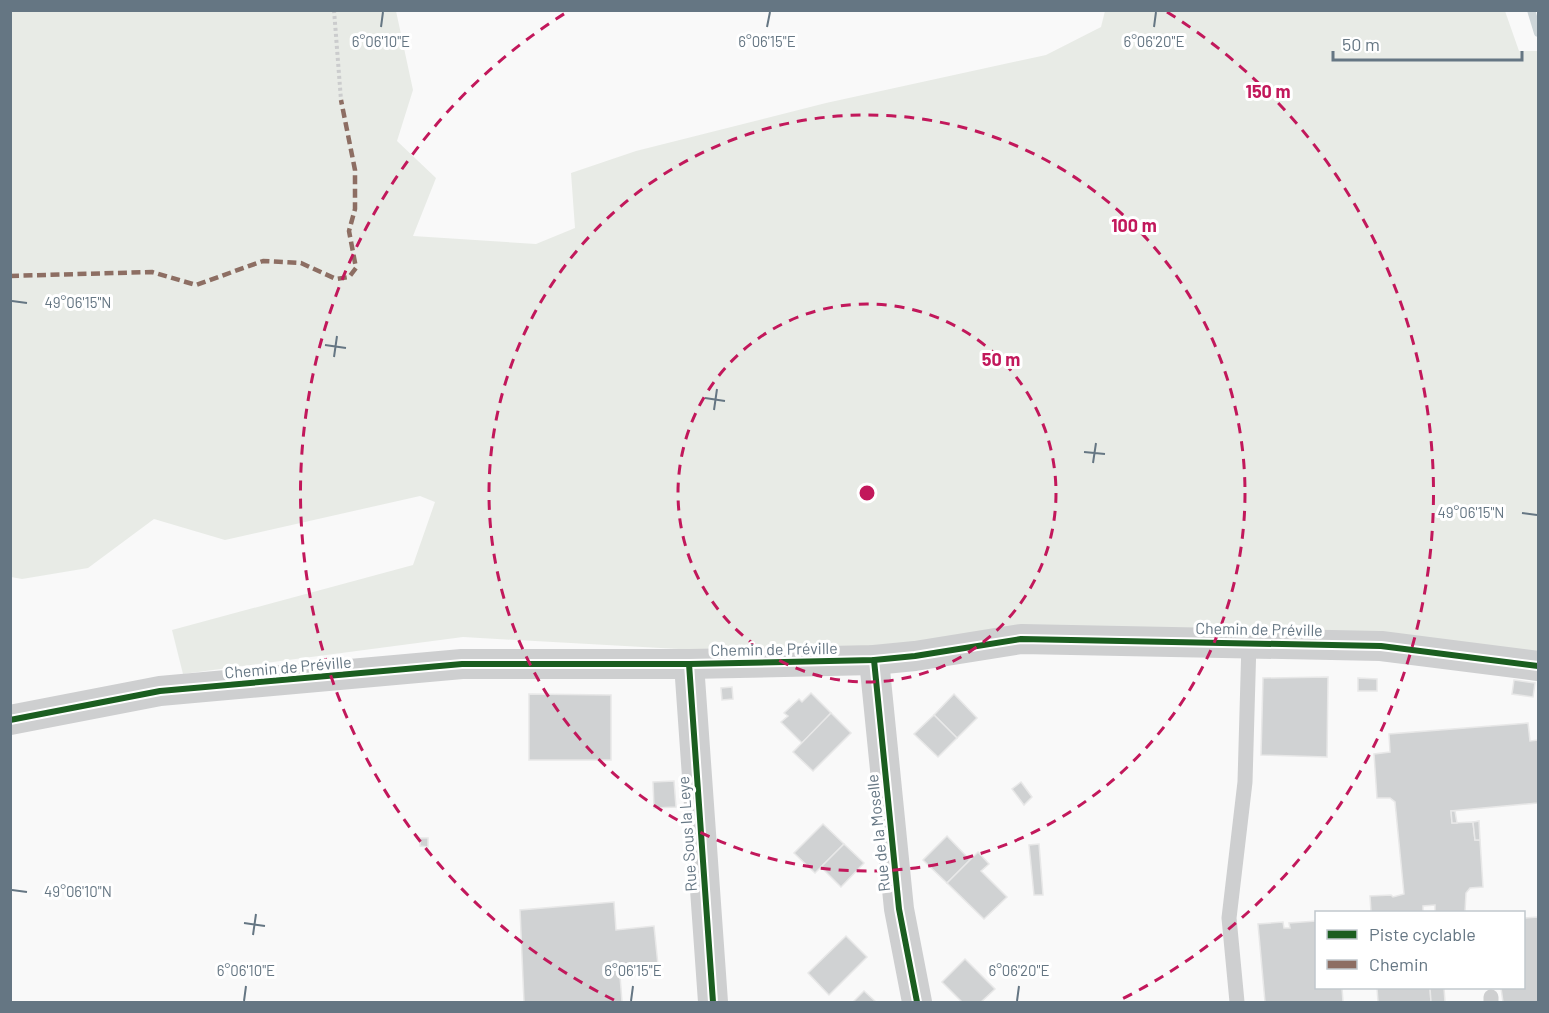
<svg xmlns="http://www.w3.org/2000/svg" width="1549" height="1013" viewBox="0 0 1549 1013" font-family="Barlow,sans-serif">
  <rect width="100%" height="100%" fill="#f9f9f9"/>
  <polygon fill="#e8ebe6" points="10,11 396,11 413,90 397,141 436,178 413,236 536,244 575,228 571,173 636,151 826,103 1046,55 1101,27 1105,11 1505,11 1519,51 1538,51 1538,666 1249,642 874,660 463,637 183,674 172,630 413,565 435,502 420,496 225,540 154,519 88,568 22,579 11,577"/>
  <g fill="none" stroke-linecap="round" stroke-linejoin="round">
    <polyline stroke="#ced6d9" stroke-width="8" points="1531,10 1538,33"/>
  </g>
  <g fill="#d0d2d3" stroke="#e8e8e8" stroke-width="1.5">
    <polygon points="1328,677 1327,757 1261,755 1263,678"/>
    <polygon points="1358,678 1377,679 1377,691 1358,691"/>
    <polygon points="1514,680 1535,683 1533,697 1512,694"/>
    <polygon points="732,687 733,699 722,700 721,688"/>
    <polygon points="811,693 831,713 802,743 781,722 788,716 784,713 799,699 802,702"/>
    <polygon points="529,694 611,695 611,760 529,760"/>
    <polygon points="954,694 977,718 957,738 934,715"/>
    <polygon points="831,713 851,733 813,771 793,752"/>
    <polygon points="934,715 957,738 938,757 914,734"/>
    <polygon points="1528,723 1530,741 1538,740 1538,803 1451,811 1452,823 1473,822 1475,840 1480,840 1483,887 1470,888 1466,893 1465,912 1435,912 1435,905 1423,906 1423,912 1371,912 1370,896 1391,895 1393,897 1404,894 1395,802 1390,798 1377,798 1374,754 1390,752 1389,734"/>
    <polygon points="674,781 676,807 654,808 653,782"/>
    <polygon points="1021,782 1032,797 1024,805 1012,789"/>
    <polygon points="1451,811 1455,811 1457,823 1452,823"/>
    <polygon points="1479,821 1480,840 1475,840 1473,822"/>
    <polygon points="823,824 844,844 815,873 794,853"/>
    <polygon points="947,836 970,860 947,883 923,860"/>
    <polygon points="420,838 428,838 428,847 420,846"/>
    <polygon points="844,844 864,863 841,887 821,867"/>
    <polygon points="1039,844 1043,895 1034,895 1029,845"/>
    <polygon points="978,852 989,864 981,871 1007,897 984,919 947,883"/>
    <polygon points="614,902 616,930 654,926 659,975 620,976 622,1002 524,1002 520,910"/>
    <polygon points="1538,917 1538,1002 1503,1002 1501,988 1524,988 1524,918"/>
    <polygon points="1316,921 1316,988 1342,988 1343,1002 1265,1002 1258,924 1283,922 1284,928 1290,928 1289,923"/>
    <polygon points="846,936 867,957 829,995 808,973"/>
    <polygon points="965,959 995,989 981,1002 962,1002 942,982"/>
    <polygon points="1377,988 1430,988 1431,1002 1378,1002"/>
    <polygon points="1430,988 1444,988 1445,1002 1431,1002"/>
    <polygon points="864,991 876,1002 853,1002"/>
  </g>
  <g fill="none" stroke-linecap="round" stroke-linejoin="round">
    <polyline stroke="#cbcccd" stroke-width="4" stroke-dasharray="3 3" stroke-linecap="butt" points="334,10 341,100"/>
    <g stroke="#cecfd0" stroke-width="15">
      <polyline points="1491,997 1491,1002"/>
      <polyline points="1237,1002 1229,918 1245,782 1249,642"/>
    </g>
    <g stroke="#cecfd0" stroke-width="30">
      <polyline points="874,660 899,909 917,1002"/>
      <polyline points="689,664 713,1002"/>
      <polyline points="10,720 160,691 462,664 689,664 874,660 915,656 1021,639 1381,646 1538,666"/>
    </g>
    <polyline stroke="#8d6e63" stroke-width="4.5" stroke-dasharray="9 4.5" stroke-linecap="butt" points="10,276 152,272 196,285 263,261 301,263 336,279 349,277 356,268 349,231 355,209 355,170 341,100"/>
    <g stroke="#fff" stroke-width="10">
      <g id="cycleway">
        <polyline points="874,660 899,909 917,1002"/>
        <polyline points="689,664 713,1002"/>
        <polyline points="10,720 160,691 462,664 689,664 874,660 915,656 1021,639 1381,646 1538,666"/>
      </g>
    </g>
    <use href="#cycleway" stroke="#1b5e20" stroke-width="6"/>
  </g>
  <path fill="none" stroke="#657683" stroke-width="2" d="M381 27 383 12M767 27 770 12M1154 27 1156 12M12 301 27 303M325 345 346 348M334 357 337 336M705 398 725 401M714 410 717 389M1084 452 1105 454M1093 463 1096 443M1522 513 1537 515M12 890 27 892M244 923 265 926M253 935 256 914M244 1001 246 986M631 1001 633 986M1017 1001 1019 986"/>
  <g fill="none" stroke="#c2185b" stroke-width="3" stroke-dasharray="10 8">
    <circle cx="867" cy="493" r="189"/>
    <circle cx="867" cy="493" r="378"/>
    <path d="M614 1000A567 567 0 0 1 567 12M1167 12A567 567 0 0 1 1120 1000"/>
  </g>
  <g text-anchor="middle" stroke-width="6" stroke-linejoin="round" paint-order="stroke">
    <g font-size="16" fill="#657683" stroke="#fff">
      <text transform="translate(1259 629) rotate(1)" y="6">Chemin de Préville</text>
      <text transform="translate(774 649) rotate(-1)" y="6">Chemin de Préville</text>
      <text transform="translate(288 667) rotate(-5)" y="6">Chemin de Préville</text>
      <text transform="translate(878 833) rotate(-96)" y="6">Rue de la Moselle</text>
      <text transform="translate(687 834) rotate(-94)" y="6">Rue Sous la Leye</text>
    </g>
  </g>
  <g font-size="15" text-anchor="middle" fill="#657683" stroke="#fff" stroke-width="6" stroke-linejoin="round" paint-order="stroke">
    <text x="381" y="47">6°06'10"E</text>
    <text x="767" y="47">6°06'15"E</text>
    <text x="1154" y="47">6°06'20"E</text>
    <text x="78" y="308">49°06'15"N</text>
    <text x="1471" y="518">49°06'15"N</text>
    <text x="78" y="897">49°06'10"N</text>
    <text x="246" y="976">6°06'10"E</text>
    <text x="633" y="976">6°06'15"E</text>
    <text x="1019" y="976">6°06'20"E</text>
  </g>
  <circle cx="867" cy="493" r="9" fill="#c2185b" stroke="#fff" stroke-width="3"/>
  <g font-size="18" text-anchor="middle" font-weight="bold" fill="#c2185b" stroke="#fff" stroke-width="6" stroke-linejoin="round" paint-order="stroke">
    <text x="1268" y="98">150 m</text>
    <text x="1134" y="232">100 m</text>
    <text x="1001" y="366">50 m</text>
  </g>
  <rect width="1549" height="1013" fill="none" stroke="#657683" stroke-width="24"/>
  <rect x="1315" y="911" width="210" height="78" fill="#ffffff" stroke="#c1c8cd" stroke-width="1.5"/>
  <rect x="1327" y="930" width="30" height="9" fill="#1b5e20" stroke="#c1c8cd" stroke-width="1.5"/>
  <text x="1369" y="941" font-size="18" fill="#657683">Piste cyclable</text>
  <rect x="1327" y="960" width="30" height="9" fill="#8d6e63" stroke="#c1c8cd" stroke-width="1.5"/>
  <text x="1369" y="971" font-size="18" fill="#657683">Chemin</text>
  <path d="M1333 51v9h189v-9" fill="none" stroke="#657683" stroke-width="3"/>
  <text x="1342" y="51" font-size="18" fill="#657683" stroke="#ffffff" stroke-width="4.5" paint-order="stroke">50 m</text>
</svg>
